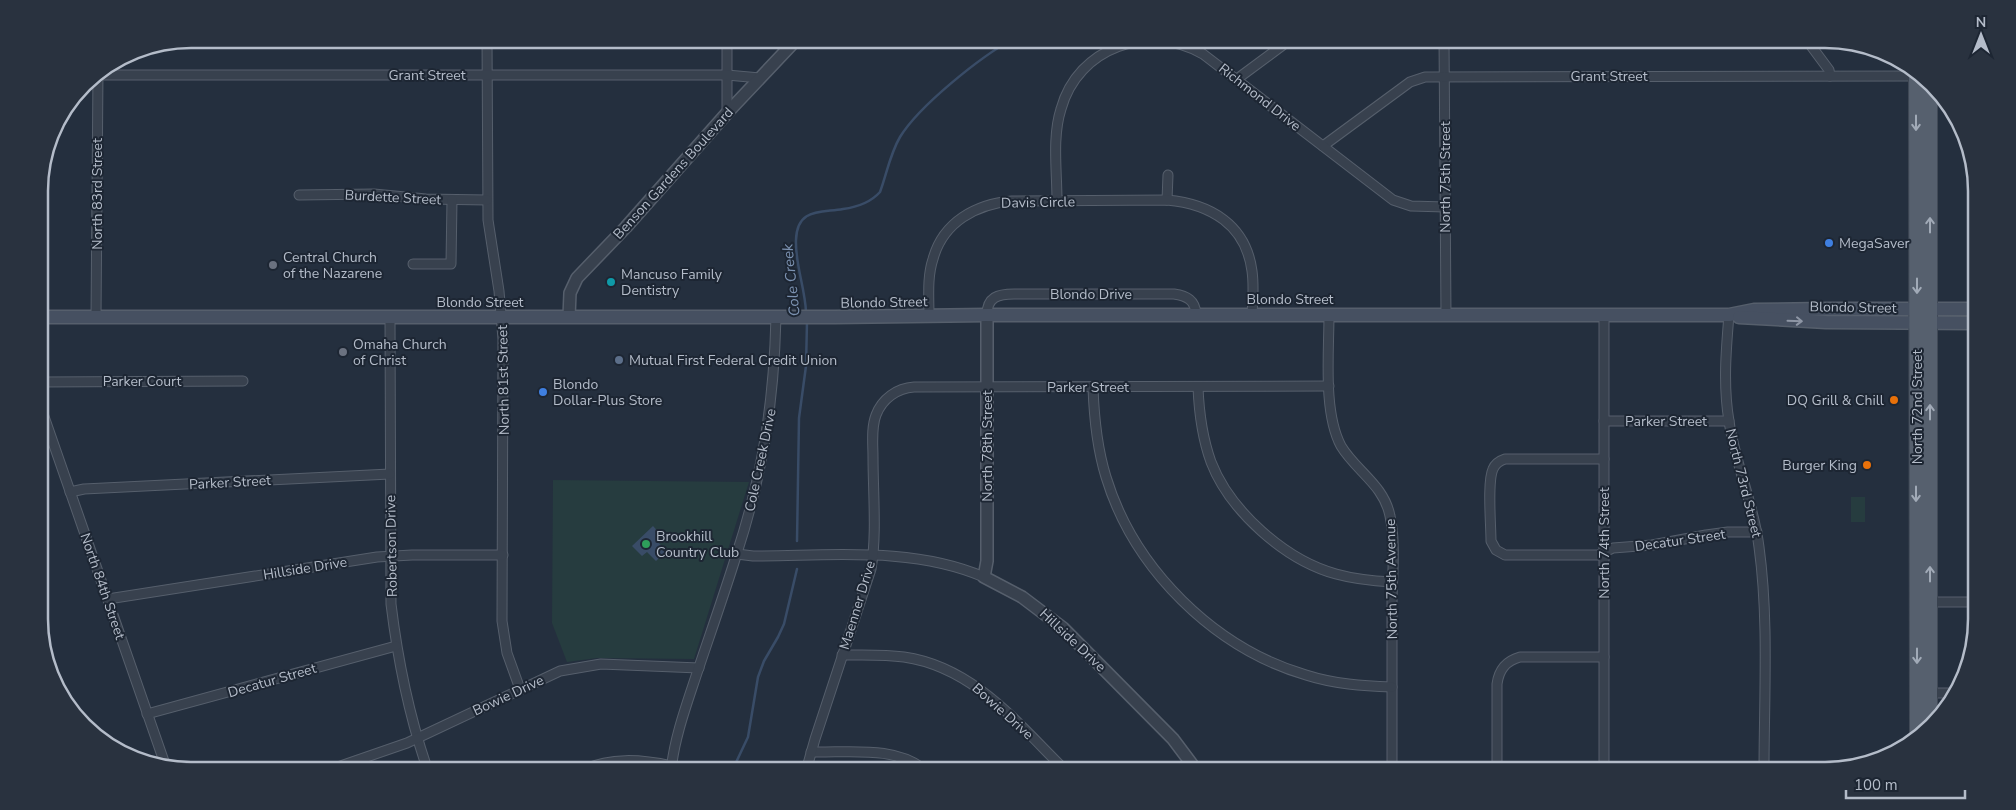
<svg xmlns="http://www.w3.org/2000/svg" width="2016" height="810" viewBox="0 0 2016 810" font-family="'Nunito Sans',sans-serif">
  <rect width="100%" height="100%" fill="#242f3e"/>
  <g fill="#263c3f">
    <polygon points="553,480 749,482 694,659 597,658 567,662 552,623"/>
    <rect x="1851" y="497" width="14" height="25"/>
  </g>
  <polygon fill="#394c67" points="653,526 663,537 658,542 666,551 656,561 647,552 642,556 632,546"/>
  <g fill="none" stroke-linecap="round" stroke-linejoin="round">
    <g stroke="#394c67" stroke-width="2.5">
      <path d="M806 312C805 288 795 264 796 240 797 208 820 213 843 209 858 207 871 202 880 192 887 173 890 154 900 137 919 106 980 57 1013 39"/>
      <polyline points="797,541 799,418 806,366 807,322"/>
      <polyline points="732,771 748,737 758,677 764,661 778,637 784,624 797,569"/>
    </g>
    <g stroke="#565f6c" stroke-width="11">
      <g id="minor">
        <polyline points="487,39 488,220 499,291 503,339 502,621 507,653 520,689"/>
        <polyline points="727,39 727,113"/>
        <polyline points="1444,39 1446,315"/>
        <polyline points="1806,39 1829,70 1830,76"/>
        <polyline points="93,75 727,75 760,78"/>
        <polyline points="1237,79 1291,39"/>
        <polyline points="1323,146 1410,82 1425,77 1918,76"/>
        <polyline points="299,195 374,194 426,199 487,200"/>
        <polyline points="1167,200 1168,175"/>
        <path d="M1057 201C1057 171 1052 137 1061 109 1078 47 1149 23 1203 54L1393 200 1411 206 1445 207"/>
        <polyline points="413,264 451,264 452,200"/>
        <path d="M987 315C987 297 998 294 1014 294H1174C1187 296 1195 300 1196 314"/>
        <path d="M1329 315C1329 353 1323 412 1341 446 1356 471 1384 485 1390 516 1396 543 1392 577 1392 604 1392 660 1392 715 1392 771"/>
        <path d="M1729 315C1726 350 1723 386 1729 421 1735 464 1754 504 1759 547 1769 620 1764 697 1764 771"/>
        <path d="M929 316C929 297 927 277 933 259 943 222 976 204 1012 201L1167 200C1211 204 1246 225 1252 271 1254 285 1253 300 1252 314"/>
        <polyline points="96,317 98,72"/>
        <path d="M390 317 391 604C398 662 409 716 428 771"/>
        <polyline points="40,382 243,381"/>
        <path d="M1093 387C1094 417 1097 448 1106 477 1134 569 1214 648 1306 675 1334 684 1363 686 1392 687"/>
        <path d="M1198 387C1199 413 1202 437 1211 462 1230 511 1285 560 1336 574 1354 579 1373 581 1392 582"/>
        <polyline points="40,405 166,767"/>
        <polyline points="1604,421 1729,421"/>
        <path d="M1604 459H1505C1499 461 1495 464 1493 469 1487 482 1491 524 1491 541L1496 550 1505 555H1598L1613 548 1652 545 1706 535 1728 532H1757"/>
        <polyline points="70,492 84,489 390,474"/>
        <path d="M737 554 753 556C830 556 912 546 984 577"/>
        <polyline points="108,599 377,557 412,555 503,555"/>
        <polyline points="1925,602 1977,602"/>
        <path d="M842 655C863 655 883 654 904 657 974 667 1018 724 1066 771"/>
        <polyline points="1930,693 1956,693"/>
        <polyline points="147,714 396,646"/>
        <path d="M811 752C848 753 896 745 926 771"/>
        <polyline points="326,771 407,743 560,671 601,664 699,668"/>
        <path d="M580 771C610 757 640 759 672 766"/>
        <path d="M671 771C674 740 685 709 695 679 709 637 724 595 737 553 763 473 774 401 776 317"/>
        <path d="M806 771 815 739 871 569C877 536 873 492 873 457 873 444 871 428 876 415 882 399 897 388 914 387L1329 386"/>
        <path d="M1497 771V684C1499 669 1506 661 1520 657H1604"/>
        <polyline points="1604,771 1604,315"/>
      </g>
    </g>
    <g stroke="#565f6c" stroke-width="14">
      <g id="tertiary">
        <polyline points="987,315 987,561 984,577 1022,597 1063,628 1173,739 1197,771"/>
        <polyline points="569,317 570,293 577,278 626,227 727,113 797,39"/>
      </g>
    </g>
    <g stroke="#565f6c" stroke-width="15">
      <g id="secondary">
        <polyline points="40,317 835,317 987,315 1729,315 1754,310 1827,309 1976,309"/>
        <polyline points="1739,317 1826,322 1976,323"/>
      </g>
    </g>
    <g stroke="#414a57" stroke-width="16">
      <g id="primary">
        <polyline points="1916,74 1917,740"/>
        <polyline points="1930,84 1930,728"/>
      </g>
    </g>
    <use href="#minor" stroke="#38414e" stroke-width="9"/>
    <use href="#tertiary" stroke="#38414e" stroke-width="11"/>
    <use href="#secondary" stroke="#465061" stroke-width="12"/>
    <use href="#primary" stroke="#56606e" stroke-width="14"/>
  </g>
  <defs><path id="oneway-shaft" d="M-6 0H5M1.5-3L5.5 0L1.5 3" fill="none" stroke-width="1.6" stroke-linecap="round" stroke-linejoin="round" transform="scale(1.25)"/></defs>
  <g stroke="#a1aab7">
    <use href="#oneway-shaft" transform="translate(1916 123) rotate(90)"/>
    <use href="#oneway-shaft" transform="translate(1930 225) rotate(-90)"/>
    <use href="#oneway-shaft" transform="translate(1917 286) rotate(90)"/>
    <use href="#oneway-shaft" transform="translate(1930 412) rotate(-90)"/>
    <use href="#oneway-shaft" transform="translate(1916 494) rotate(90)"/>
    <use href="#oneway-shaft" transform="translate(1930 574) rotate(-90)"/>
    <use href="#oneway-shaft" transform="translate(1917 656) rotate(90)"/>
  </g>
  <use stroke="#8e96a5" href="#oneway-shaft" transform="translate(1795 321) rotate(2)"/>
  <g fill="#3f7fe0" stroke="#1d2633" stroke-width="2">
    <circle cx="1829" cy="243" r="5"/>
    <circle cx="543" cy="392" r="5"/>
  </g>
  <g fill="#6b7280" stroke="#1d2633" stroke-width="2">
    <circle cx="273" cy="265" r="5"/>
    <circle cx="343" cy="352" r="5"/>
  </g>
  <circle fill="#0f9aa8" stroke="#1d2633" stroke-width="2" cx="611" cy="282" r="5"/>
  <circle fill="#5c6f8a" stroke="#1d2633" stroke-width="2" cx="619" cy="360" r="5"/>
  <g fill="#e8710a" stroke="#1d2633" stroke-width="2">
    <circle cx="1894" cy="400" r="5"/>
    <circle cx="1867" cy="465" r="5"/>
  </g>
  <circle fill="#2e9e5b" stroke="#1d2633" stroke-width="2" cx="646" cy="544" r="5"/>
  <g text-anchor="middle" stroke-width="4" stroke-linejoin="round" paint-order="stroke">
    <g font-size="14" fill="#b4bcc9" stroke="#1d2633">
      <text x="427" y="80">Grant Street</text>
      <text x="1609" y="81">Grant Street</text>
      <text transform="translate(1260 97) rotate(38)" y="5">Richmond Drive</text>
      <text transform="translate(673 173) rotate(-48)" y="5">Benson Gardens Boulevard</text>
      <text transform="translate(1445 177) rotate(-90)" y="5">North 75th Street</text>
      <text transform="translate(97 194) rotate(-90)" y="5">North 83rd Street</text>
      <text transform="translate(393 197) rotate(3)" y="5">Burdette Street</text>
      <text transform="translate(1038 202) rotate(-1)" y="5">Davis Circle</text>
      <text x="1091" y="299">Blondo Drive</text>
      <text x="1290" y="304">Blondo Street</text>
      <text x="480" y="307">Blondo Street</text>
      <text transform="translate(884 302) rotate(-1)" y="5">Blondo Street</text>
      <text transform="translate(1853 307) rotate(1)" y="5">Blondo Street</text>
      <text transform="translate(503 380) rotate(-91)" y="5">North 81st Street</text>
      <text x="142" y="386">Parker Court</text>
      <text x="1088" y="392">Parker Street</text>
      <text transform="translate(1917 407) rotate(-90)" y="5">North 72nd Street</text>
      <text x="1666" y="426">Parker Street</text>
      <text transform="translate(987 446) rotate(-90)" y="5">North 78th Street</text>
      <text transform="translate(760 460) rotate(-78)" y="5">Cole Creek Drive</text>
      <text transform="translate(230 482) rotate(-3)" y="5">Parker Street</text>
      <text transform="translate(1744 483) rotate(76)" y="5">North 73rd Street</text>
      <text transform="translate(1680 540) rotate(-8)" y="5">Decatur Street</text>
      <text transform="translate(1604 543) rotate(-90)" y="5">North 74th Street</text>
      <text transform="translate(391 546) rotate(-91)" y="5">Robertson Drive</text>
      <text transform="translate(305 568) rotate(-9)" y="5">Hillside Drive</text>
      <text transform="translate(1391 579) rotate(-91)" y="5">North 75th Avenue</text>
      <text transform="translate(103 586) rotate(71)" y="5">North 84th Street</text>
      <text transform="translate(857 605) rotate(-73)" y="5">Maenner Drive</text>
      <text transform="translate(1073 640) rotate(43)" y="5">Hillside Drive</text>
      <text transform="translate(272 680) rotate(-16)" y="5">Decatur Street</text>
      <text transform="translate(508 695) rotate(-25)" y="5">Bowie Drive</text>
      <text transform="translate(1003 711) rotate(42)" y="5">Bowie Drive</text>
    </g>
    <g font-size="14" fill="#b4bcc9" stroke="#1d2633" text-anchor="start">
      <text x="1839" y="248">MegaSaver</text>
      <text x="283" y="262">Central Church<tspan x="283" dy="16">of the Nazarene</tspan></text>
      <text x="621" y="279">Mancuso Family<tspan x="621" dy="16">Dentistry</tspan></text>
      <text x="353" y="349">Omaha Church<tspan x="353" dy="16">of Christ</tspan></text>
      <text x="629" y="365">Mutual First Federal Credit Union</text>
      <text x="553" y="389">Blondo<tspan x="553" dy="16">Dollar-Plus Store</tspan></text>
      <text x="1884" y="405" text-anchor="end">DQ Grill &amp; Chill</text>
      <text x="1857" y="470" text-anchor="end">Burger King</text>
      <text x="656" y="541">Brookhill<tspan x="656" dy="16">Country Club</tspan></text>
    </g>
    <g font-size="15" font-style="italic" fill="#7c92b1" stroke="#1d2633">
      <text transform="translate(791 280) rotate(-96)" y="5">Cole Creek</text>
    </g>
  </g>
  <path d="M0 0H2016V810H0ZM191 48H1825A143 143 0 0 1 1968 191V619A143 143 0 0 1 1825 762H191A143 143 0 0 1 48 619V191A143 143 0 0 1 191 48Z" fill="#29323f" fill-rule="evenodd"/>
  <path fill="none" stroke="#b4bcc9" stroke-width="2.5" d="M191 48H1825A143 143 0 0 1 1968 191V619A143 143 0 0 1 1825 762H191A143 143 0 0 1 48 619V191A143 143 0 0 1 191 48Z"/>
  <g transform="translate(1981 35)" stroke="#1d2633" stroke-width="4" paint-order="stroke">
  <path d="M0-4L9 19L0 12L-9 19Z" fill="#b4bcc9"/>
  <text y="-8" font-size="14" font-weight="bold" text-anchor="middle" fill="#b4bcc9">N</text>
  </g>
  <path d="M1846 790v8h119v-8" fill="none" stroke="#b4bcc9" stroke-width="2.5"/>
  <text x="1854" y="790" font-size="15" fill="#b4bcc9" stroke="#1d2633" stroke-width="4" paint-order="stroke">100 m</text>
</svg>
